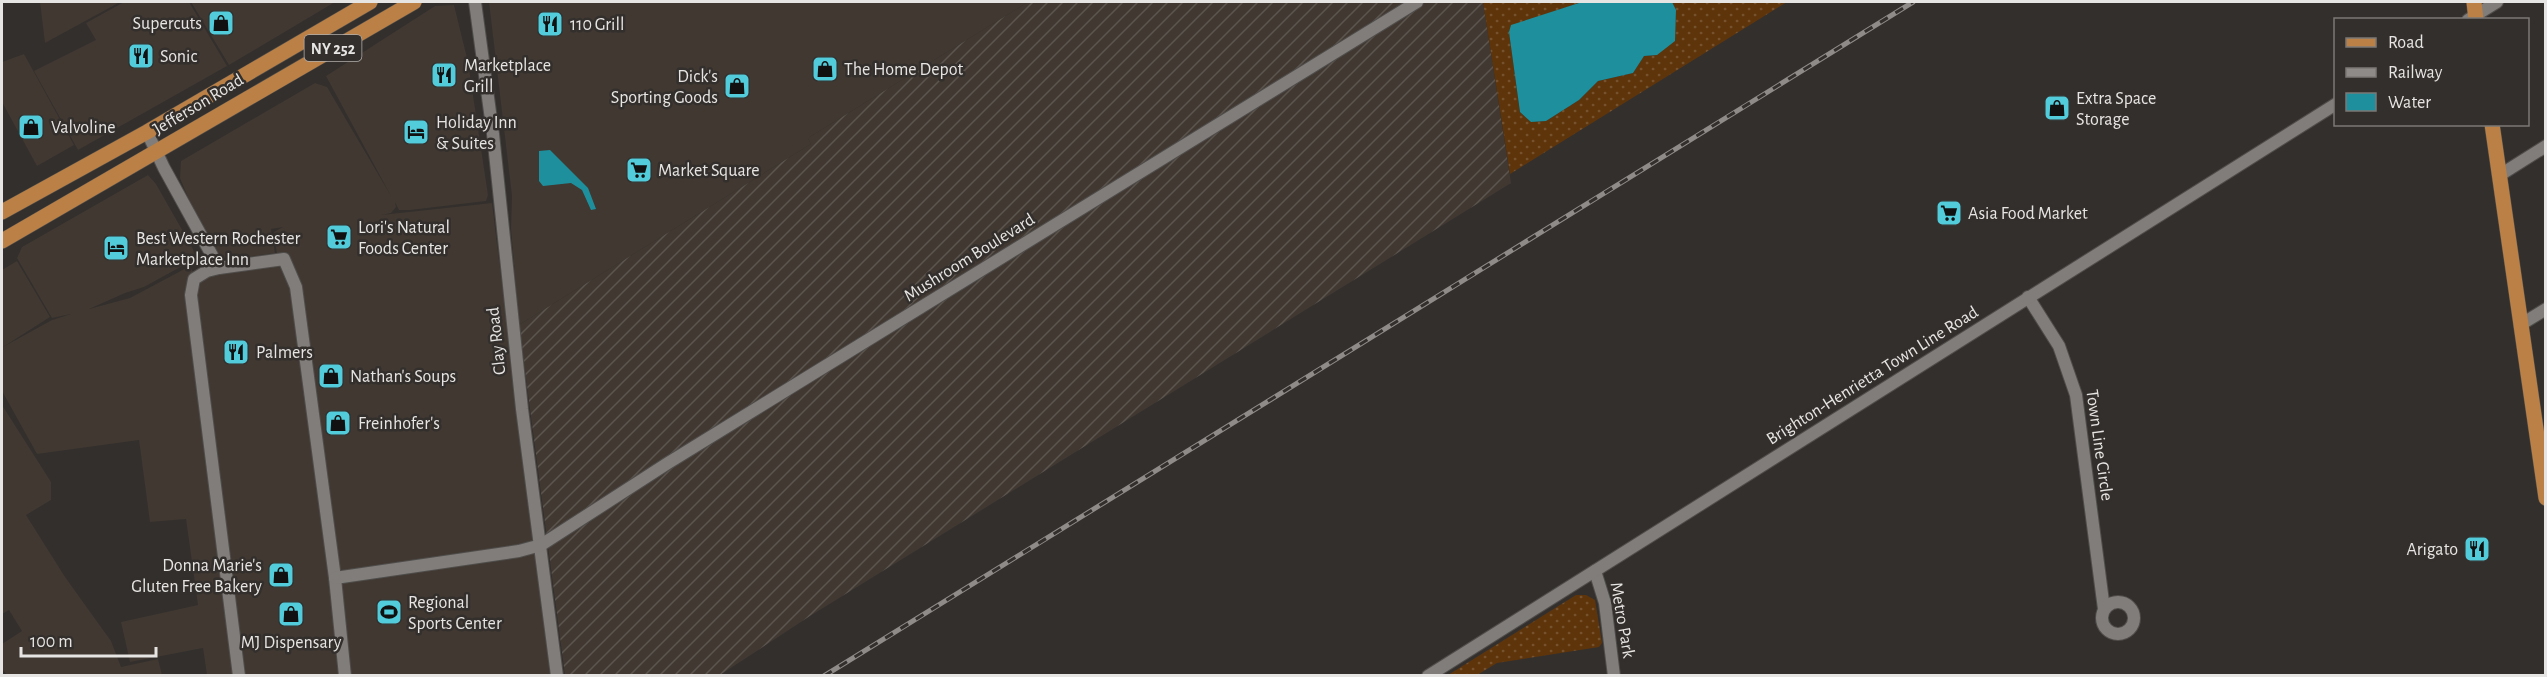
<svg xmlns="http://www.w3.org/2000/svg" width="2547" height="677" viewBox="0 0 2547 677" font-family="'Alegreya Sans',sans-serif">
  <defs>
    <pattern id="industrial-furrows" width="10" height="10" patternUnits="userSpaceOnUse" patternTransform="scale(1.5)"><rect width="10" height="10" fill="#403831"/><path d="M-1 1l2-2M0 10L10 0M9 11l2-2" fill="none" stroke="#5c554f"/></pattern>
    <pattern id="grass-dots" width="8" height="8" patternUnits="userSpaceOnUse" patternTransform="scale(1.5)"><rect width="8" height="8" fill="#5e340b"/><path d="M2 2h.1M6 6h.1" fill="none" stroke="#75512e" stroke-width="1.8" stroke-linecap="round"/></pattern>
  </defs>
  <rect width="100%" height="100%" fill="#332f2d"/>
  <g fill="#403831">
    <polygon points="40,2 120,2 45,43"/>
    <polygon points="124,2 189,2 227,66 78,150 34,71 96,40 86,23"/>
    <polygon points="191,2 335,2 229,65"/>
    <polygon points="489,2 1028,2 808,138 811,144 519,325 511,228 512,196"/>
    <polygon points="454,5 468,62 488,195 486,201 410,210 399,210 395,202 396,207 391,213 381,215 492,203 550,675 207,675 203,648 130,662 121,622 198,605 186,519 150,522 139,440 37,454 2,391 2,270 17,261 50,317 3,347 52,320 71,314 52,318 17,258 22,247 148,175 156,184 193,249 195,259 144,287 125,293 89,309 130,298 190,266 193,272 203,267 230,261 277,255 274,232 283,227 271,229 275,253 230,259 221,257 194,212 180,178 181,161 315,83 327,87 391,196 326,76 435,6"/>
    <polygon points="24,54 74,145 37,166 2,102 2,62"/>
    <polygon points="2,405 51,482 51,500 26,515 65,577 111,641 121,667 158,659 162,675 8,676 2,669 2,644 22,631 9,610 2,614"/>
  </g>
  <polygon fill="url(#industrial-furrows)" points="1028,2 1483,2 1511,183 810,616 720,675 565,675 519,325 811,144 808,138"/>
  <g fill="url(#grass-dots)">
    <path d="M1483 2H1582L1511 26 1509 32 1520 112 1531 122 1546 121 1579 100 1598 81 1633 73 1644 56 1657 55C1668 38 1683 22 1672 2H1787L1510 174Z"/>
    <polygon points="1576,595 1586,595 1595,600 1602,643 1599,647 1497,663 1477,675 1448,675"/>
  </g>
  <g fill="#1e909d">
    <polygon points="1582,2 1672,2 1676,10 1675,41 1657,55 1644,56 1633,73 1598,81 1579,100 1546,121 1531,122 1520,112 1509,32 1511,25"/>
    <polygon points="550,150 588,188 596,209 591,210 582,190 571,183 543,186 539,181 539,151"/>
  </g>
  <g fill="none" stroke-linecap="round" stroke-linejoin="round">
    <g stroke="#4f4d4b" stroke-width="14">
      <g id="minor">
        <polyline points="475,2 493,134 522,409 557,676"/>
        <polyline points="2468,20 2497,2"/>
        <polyline points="147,132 164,168 219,268 284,259 296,287 335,578 345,676"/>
        <polyline points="2500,175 2546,146"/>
        <polyline points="219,268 207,271 194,279 191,295 239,676"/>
        <polyline points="2028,297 2059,346 2076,395 2104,609"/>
        <polyline points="2520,325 2546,309"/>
        <polyline points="1595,571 1605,603 1614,676"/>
        <polyline points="335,578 519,551 541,545 668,463 1417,2"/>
        <circle cx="2118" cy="618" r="16"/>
        <polyline points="1428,676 2336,104"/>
      </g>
    </g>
    <g stroke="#4f4d4b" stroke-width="16">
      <g id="major">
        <polyline points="2474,2 2476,20"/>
        <polyline points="2492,124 2546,498"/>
        <polyline points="2,212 147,132 370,2"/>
        <polyline points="2,241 414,2"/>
      </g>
    </g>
    <use href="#minor" stroke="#807d7a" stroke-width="12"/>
    <use href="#major" stroke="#ba8045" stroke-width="15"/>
    <g stroke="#8e8b89" stroke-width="5">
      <polyline id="rail" points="824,676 1913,2"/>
    </g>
    <use href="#rail" stroke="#332f2d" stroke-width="3" stroke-dasharray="9" stroke-linecap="butt"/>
  </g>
  <defs>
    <g id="shop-square" transform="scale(1.35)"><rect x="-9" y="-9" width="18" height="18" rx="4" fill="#52cbda" stroke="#332f2d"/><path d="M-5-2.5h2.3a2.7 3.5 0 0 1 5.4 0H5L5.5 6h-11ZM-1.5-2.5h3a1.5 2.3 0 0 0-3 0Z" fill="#111"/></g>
    <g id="restaurant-square" transform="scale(1.35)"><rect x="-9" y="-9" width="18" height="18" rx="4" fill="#52cbda" stroke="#332f2d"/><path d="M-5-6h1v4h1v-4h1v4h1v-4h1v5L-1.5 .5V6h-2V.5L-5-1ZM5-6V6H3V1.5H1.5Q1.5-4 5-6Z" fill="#111"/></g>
    <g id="hotel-square" transform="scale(1.35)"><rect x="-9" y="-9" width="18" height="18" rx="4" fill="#52cbda" stroke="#332f2d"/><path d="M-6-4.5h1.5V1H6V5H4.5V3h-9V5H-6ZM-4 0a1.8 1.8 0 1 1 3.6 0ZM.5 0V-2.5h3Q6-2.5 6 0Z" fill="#111"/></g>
    <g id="supermarket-square" transform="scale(1.35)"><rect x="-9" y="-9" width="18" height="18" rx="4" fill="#52cbda" stroke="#332f2d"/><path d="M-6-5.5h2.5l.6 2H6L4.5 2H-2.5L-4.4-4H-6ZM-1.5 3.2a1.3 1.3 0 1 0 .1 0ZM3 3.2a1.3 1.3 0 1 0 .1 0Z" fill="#111"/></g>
    <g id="stadium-square" transform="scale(1.35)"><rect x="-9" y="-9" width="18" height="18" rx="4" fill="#52cbda" stroke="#332f2d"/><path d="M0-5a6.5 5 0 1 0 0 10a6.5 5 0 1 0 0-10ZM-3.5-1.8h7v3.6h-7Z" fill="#111"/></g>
  </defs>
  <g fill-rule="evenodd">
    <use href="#shop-square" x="221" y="23"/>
    <use href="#restaurant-square" x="550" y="24"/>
    <use href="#restaurant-square" x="141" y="56"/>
    <use href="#shop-square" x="825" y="69"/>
    <use href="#restaurant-square" x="444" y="75"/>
    <use href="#shop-square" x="737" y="86"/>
    <use href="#shop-square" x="2057" y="108"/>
    <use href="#shop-square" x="31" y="127"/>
    <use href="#hotel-square" x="416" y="132"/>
    <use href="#supermarket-square" x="639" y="170"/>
    <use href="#supermarket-square" x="1949" y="213"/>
    <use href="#supermarket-square" x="339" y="237"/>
    <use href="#hotel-square" x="116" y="248"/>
    <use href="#restaurant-square" x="236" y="352"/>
    <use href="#shop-square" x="331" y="376"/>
    <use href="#shop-square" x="338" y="423"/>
    <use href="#restaurant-square" x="2477" y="549"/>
    <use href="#shop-square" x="281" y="575"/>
    <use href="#stadium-square" x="389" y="612"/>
    <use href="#shop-square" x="291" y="614"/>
  </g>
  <g text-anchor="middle" stroke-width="5" stroke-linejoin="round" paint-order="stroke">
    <rect fill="#332f2d" stroke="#b1aeac" stroke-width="1.5" x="304.5" y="35" width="57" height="26" rx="4.5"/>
    <g font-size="16" font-weight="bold" fill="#e7e5e3">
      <text x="333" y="54">NY 252</text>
    </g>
    <g font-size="18" fill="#e7e5e3" stroke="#332f2d" text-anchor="start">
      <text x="202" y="29" text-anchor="end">Supercuts</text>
      <text x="570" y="30">110 Grill</text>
      <text x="160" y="62">Sonic</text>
      <text x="464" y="71">Marketplace<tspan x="464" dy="21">Grill</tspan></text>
      <text x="844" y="75">The Home Depot</text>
      <text x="718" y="82" text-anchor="end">Dick's<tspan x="718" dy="21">Sporting Goods</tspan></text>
      <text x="2076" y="104">Extra Space<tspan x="2076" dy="21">Storage</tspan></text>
      <text x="436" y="128">Holiday Inn<tspan x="436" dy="21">&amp; Suites</tspan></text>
      <text x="51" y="133">Valvoline</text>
      <text x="658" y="176">Market Square</text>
      <text x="1968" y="219">Asia Food Market</text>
      <text x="358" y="233">Lori's Natural<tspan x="358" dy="21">Foods Center</tspan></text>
      <text x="136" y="244">Best Western Rochester<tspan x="136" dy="21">Marketplace Inn</tspan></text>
      <text x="256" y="358">Palmers</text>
      <text x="350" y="382">Nathan's Soups</text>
      <text x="358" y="429">Freinhofer's</text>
      <text x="2458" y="555" text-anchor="end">Arigato</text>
      <text x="262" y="571" text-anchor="end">Donna Marie's<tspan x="262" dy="21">Gluten Free Bakery</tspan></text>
      <text x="408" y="608">Regional<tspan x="408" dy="21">Sports Center</tspan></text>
      <text x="291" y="648" text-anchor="middle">MJ Dispensary</text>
    </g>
    <g font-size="18" fill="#e7e5e3" stroke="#332f2d">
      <text transform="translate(198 104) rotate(-31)" y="6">Jefferson Road</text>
      <text transform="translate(969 257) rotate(-32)" y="6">Mushroom Boulevard</text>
      <text transform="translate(496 341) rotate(-96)" y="6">Clay Road</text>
      <text transform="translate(1872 375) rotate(-32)" y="6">Brighton-Henrietta Town Line Road</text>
      <text transform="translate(2100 445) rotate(82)" y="6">Town Line Circle</text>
      <text transform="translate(1623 620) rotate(80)" y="6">Metro Park</text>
    </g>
  </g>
  <rect width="2547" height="677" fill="none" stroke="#e7e5e3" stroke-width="6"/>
  <rect x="2334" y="18" width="195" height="108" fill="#332f2d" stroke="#7b7876" stroke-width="1.5"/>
  <rect x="2346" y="38" width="30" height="9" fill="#ba8045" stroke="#7b7876" stroke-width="1.5"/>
  <text x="2388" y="48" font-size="18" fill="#e7e5e3">Road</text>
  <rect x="2346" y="68" width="30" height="9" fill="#8e8b89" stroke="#7b7876" stroke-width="1.5"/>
  <text x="2388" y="78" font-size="18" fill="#e7e5e3">Railway</text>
  <rect x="2346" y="93" width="30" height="18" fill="#1e909d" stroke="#7b7876" stroke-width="1.5"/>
  <text x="2388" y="108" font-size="18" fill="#e7e5e3">Water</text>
  <path d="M21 647v9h135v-9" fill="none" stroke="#e7e5e3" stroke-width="3"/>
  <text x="30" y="647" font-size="18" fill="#e7e5e3" stroke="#332f2d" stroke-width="4.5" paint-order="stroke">100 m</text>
</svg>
